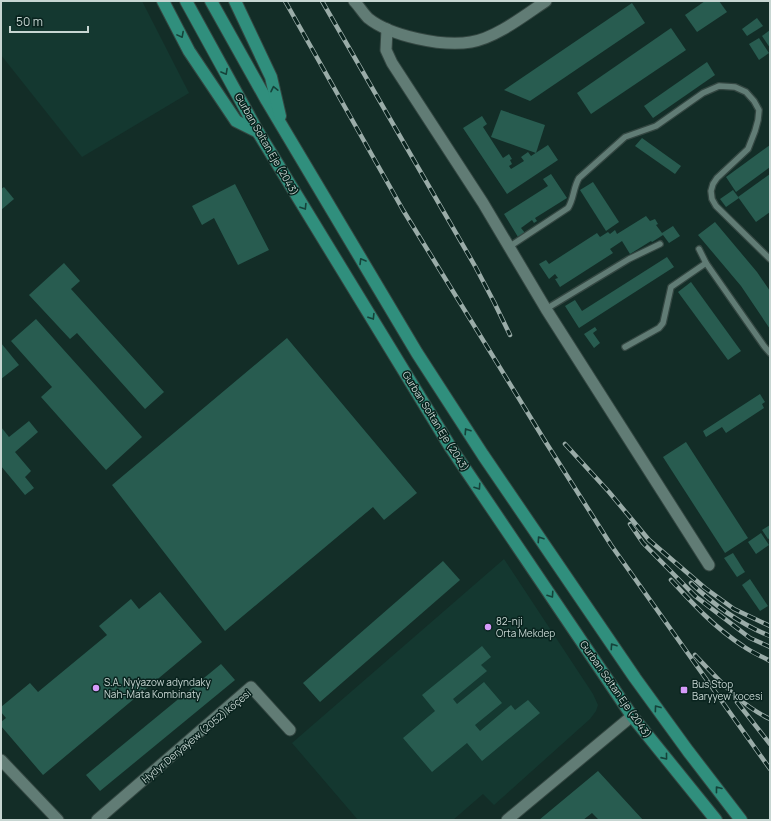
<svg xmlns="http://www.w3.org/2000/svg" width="771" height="821" viewBox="0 0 771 821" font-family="Manrope,sans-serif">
  <rect width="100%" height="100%" fill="#132d27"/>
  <g fill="#143830">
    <polygon points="1,1 142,1 189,93 82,157 1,55"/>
    <polygon points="504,559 593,694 598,705 596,711 590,719 494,805 483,794 453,820 358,820 292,743"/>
  </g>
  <g fill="#285c50">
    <polygon points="705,1 719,1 727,12 697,32 685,15"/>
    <polygon points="632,3 645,23 530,101 504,90"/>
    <polygon points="757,18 763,26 747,36 742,29"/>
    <polygon points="671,28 686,50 591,114 577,93"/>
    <polygon points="770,30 770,48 762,36"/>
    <polygon points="759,38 769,53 759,60 749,44"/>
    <polygon points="707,62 715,75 653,118 644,106"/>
    <polygon points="501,110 545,125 536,153 491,137"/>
    <polygon points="482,116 487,124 483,127 503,158 509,154 512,159 510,160 512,164 509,166 511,169 524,161 521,157 528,152 531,156 548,145 558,160 507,194 463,128"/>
    <polygon points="642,138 681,166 675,174 635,146"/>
    <polygon points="770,145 770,167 736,192 726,177"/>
    <polygon points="551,174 567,198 535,218 537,221 534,223 532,220 521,228 525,233 518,237 504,214 548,186 543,179"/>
    <polygon points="770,174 770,212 756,222 738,197"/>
    <polygon points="593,182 619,222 606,231 580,190"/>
    <polygon points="235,184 269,250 238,265 214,218 202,225 192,206"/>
    <polygon points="4,187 14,199 1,210 1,189"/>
    <polygon points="733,190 739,198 726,207 720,199"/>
    <polygon points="646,216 650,221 655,219 658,224 656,225 662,233 673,226 680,236 669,243 663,235 652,242 651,241 630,254 622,241 610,249 613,253 560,287 555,279 558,278 555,274 549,279 539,264 546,260 549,264 597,233 600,237 608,232 610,234 615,230 617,234"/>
    <polygon points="715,222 757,272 770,291 770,329 741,286 698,235"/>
    <polygon points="667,257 674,267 579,328 565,306 575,300 582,311"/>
    <polygon points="64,263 80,281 71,289 164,392 145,409 77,333 70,339 29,295"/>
    <polygon points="691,282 741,351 728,360 678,292"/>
    <polygon points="36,319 142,437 106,470 41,397 52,387 11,341"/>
    <polygon points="595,327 597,330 593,333 600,343 594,348 584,334"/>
    <polygon points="287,338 417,493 384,520 373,507 225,631 112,485"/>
    <polygon points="1,343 19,365 1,379"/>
    <polygon points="760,394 765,402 762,404 764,408 726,433 722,427 706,437 703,431"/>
    <polygon points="29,421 38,432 15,452 31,471 25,477 34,488 25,495 1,466 1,427 9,437"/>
    <polygon points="686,442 748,538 725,553 663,457"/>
    <polygon points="770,525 770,538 768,539 762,530"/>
    <polygon points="761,533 769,545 756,554 748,542"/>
    <polygon points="733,553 745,572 737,577 724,558"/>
    <polygon points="443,561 460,580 320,702 303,683"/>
    <polygon points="750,579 768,606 760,611 742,585"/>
    <polygon points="160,592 202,642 43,775 1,726 1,722 6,718 1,712 1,707 30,683 38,692 107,635 99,626 131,599 139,609"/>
    <polygon points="482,646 491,657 481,665 487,671 453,699 457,704 484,682 502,703 475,725 480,731 511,705 515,710 528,700 540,713 482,761 467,743 432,772 403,738 435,711 422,695"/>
    <polygon points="221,664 235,680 100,791 86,775"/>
    <polygon points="598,771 643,820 599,820 592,813 583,820 539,820"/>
  </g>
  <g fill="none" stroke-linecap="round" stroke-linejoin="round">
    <g stroke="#344742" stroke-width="8">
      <g id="service">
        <path d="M509 247 568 208C574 199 573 188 579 178L625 137 656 126 703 93 719 86 735 87 746 92 754 101 759 110 758 120 755 131 748 149 717 178 713 184 711 191 712 199 716 206 770 259"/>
        <polyline points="699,249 706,263 764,346 770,353"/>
        <polyline points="546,309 629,259 660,244"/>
        <polyline points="625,347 659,328 663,323 671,287 706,263"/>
      </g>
    </g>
    <g stroke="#344742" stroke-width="13">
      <g id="minor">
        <path d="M354 1C359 6 363 13 368 18 390 36 443 47 471 42 496 38 525 15 546 1"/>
        <polyline points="387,29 386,50 392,63 483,203 546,309 709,565"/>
        <polyline points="1,760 58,820"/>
        <polyline points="97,820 251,687 290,730"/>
        <polyline points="507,820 632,716"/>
      </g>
    </g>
    <g stroke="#344742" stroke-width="14">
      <g id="trunk">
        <polyline points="163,1 189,51 236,121 258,132"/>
        <polyline points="186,1 258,132 451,448 632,716 716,820"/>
        <polyline points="211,1 267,101 417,353 483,455 635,678 688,751 741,820"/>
        <polyline points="235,1 271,77 280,116"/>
      </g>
    </g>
    <use href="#service" stroke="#617c75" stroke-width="5.5"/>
    <use href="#minor" stroke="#617c75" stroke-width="11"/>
    <use href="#trunk" stroke="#308f7d" stroke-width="12"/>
    <g stroke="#9aaca8" stroke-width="4.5">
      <g id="rail">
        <polyline points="285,1 403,210 545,441 611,545 770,769"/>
        <polyline points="322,1 475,266 494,302 510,335"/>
        <polyline points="565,444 609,492 649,540 705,588 734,609 770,626"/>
        <polyline points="630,524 643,543 695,596 750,638 770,647"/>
        <path d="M671 580C693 604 715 628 743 646 751 652 761 656 770 661"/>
        <path d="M691 583C714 605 740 624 770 636"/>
        <path d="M695 655C717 678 740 705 770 719"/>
        <polyline points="737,702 770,744"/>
      </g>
    </g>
    <use href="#rail" stroke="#09231e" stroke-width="3" stroke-dasharray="9" stroke-linecap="butt"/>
  </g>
  <defs><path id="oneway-chevron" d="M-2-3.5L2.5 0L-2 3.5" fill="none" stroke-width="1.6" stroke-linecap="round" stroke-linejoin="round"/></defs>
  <g stroke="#15433a">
    <use href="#oneway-chevron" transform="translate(181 35) rotate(62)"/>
    <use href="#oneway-chevron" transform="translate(225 72) rotate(61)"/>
    <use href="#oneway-chevron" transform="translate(274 89) rotate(-102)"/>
    <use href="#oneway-chevron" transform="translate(304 207) rotate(58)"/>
    <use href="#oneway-chevron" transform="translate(362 261) rotate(-121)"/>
    <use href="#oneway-chevron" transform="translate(372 317) rotate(58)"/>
    <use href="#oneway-chevron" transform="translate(467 431) rotate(-123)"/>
    <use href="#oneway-chevron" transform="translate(478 487) rotate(56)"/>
    <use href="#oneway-chevron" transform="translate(540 539) rotate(-124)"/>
    <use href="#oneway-chevron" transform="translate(551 595) rotate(56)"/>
    <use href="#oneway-chevron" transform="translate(613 646) rotate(-124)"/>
    <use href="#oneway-chevron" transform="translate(657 708) rotate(-126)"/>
    <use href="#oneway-chevron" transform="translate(665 757) rotate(51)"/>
    <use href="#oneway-chevron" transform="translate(718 789) rotate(-128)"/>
  </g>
  <g fill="#d69bfa" stroke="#09231e" stroke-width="1.5">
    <circle cx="488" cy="627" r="4"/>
    <circle cx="96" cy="688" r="4"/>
    <rect x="680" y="686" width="8" height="8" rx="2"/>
  </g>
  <g text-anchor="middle" stroke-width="3" stroke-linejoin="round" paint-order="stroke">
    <g font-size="10" fill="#c7d6d2" stroke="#09231e">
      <text transform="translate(267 144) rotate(60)" y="4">Gurban Soltan Eje (2043)</text>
      <text transform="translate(436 421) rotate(58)" y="4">Gurban Soltan Eje (2043)</text>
      <text transform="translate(616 689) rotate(55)" y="4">Gurban Soltan Eje (2043)</text>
      <text transform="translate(196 736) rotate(-40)" y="4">Hydyr Derýaýew (2052) köçesi</text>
    </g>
    <g font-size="10" fill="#c7d6d2" stroke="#09231e" text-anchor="start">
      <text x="496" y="625">82-nji<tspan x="496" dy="12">Orta Mekdep</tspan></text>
      <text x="104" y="686">S.A. Nyýazow adyndaky<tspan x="104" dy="12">Nah-Mata Kombinaty</tspan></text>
      <text x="692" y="688">Bus Stop<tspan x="692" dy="12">Baryyew kocesi</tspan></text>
    </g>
  </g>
  <rect width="771" height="821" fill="none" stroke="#c7d6d2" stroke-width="4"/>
  <path d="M10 26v6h78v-6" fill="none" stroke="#c7d6d2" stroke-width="2"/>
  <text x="16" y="26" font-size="12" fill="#c7d6d2" stroke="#09231e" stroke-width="3" paint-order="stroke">50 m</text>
</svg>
